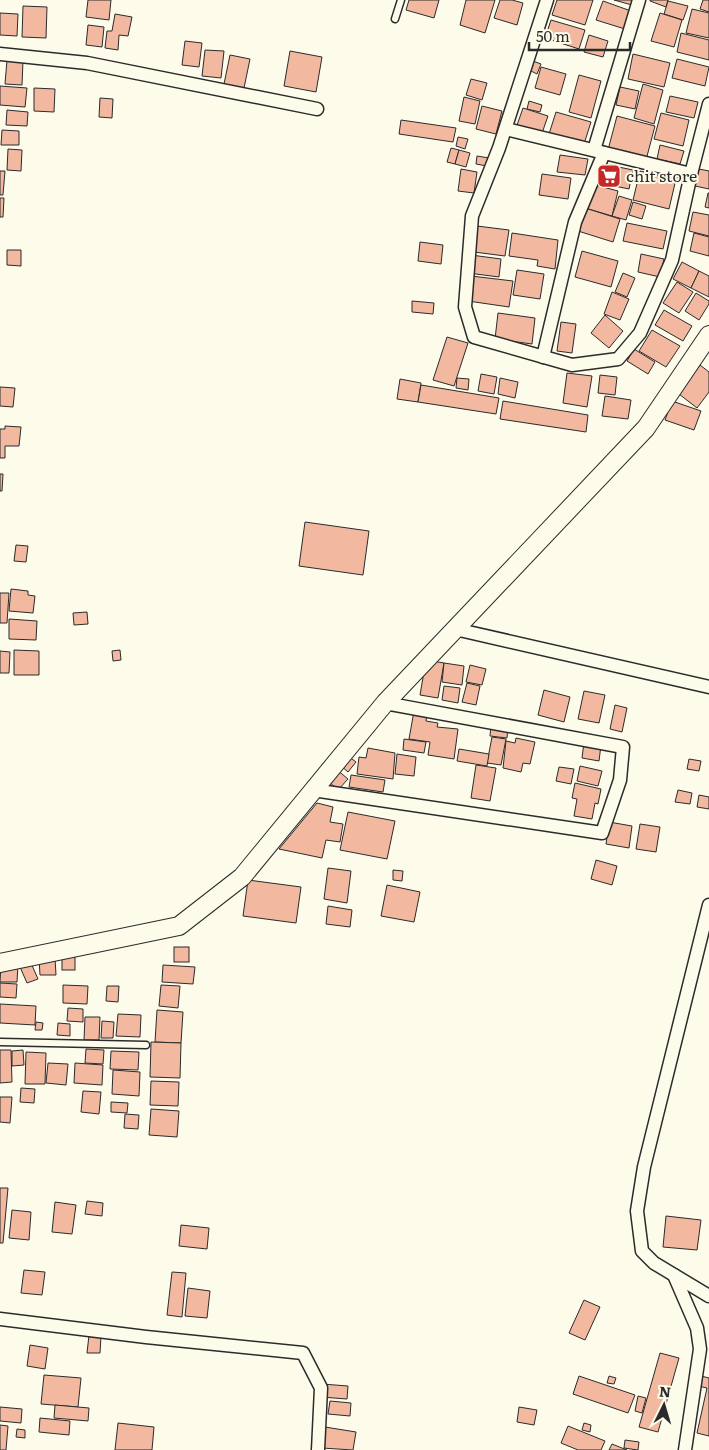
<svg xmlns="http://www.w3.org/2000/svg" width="709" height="1450" viewBox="0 0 709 1450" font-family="Literata,serif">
  <rect width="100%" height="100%" fill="#fdfbea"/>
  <g fill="#f2b8a0" stroke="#2b2b2b">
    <polygon points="88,0 111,0 109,20 86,17"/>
    <polygon points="409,0 439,0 434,18 406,10"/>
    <polygon points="466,0 495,0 485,33 460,25"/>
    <polygon points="500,0 512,0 523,3 517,25 494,18"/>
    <polygon points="557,0 593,0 585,25 552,15"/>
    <polygon points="614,0 633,0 632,5"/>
    <polygon points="650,0 668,0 666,7 650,1"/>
    <polygon points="703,0 709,0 709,12 700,9"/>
    <polygon points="603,1 631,11 625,29 596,20"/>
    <polygon points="668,1 688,6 683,20 664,14"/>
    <polygon points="23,6 47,7 46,38 22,37"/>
    <polygon points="692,9 709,13 709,38 686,33"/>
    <polygon points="0,13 18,14 17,36 0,35"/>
    <polygon points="660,13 682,20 674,47 651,41"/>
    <polygon points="115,14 132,17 128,36 119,35 118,50 105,48 107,31 112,31"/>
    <polygon points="551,20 585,30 579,49 545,38"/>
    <polygon points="88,25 104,27 102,47 86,45"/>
    <polygon points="681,33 709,40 709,60 677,52"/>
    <polygon points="589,35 608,41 603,57 584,52"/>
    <polygon points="185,41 202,43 199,67 182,65"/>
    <polygon points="205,50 224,51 221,78 202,76"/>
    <polygon points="290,51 322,57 316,92 284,86"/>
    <polygon points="633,54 670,63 664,87 628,79"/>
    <polygon points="230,55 250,59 244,88 224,84"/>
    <polygon points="677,59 709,67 705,86 672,78"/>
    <polygon points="7,60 23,61 22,85 5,84"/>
    <polygon points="533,61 541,64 537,74 529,70"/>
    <polygon points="541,67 566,74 560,95 535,88"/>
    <polygon points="579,75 601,81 591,118 569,112"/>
    <polygon points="471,79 487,83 482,100 466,95"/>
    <polygon points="643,84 663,90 654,124 634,118"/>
    <polygon points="0,86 27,88 25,107 0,105"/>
    <polygon points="620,87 639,91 635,109 616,105"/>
    <polygon points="34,88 55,89 54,112 34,111"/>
    <polygon points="670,96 698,102 694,118 666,112"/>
    <polygon points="464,97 480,101 475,124 459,121"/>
    <polygon points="100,98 113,99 112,118 99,117"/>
    <polygon points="529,101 542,105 540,112 527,109"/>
    <polygon points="482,106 502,111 496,134 476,129"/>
    <polygon points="523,108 548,116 541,136 516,128"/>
    <polygon points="7,110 28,112 27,126 6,125"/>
    <polygon points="556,112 591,122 584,144 549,134"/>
    <polygon points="661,113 689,120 683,146 654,139"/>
    <polygon points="617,116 655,126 646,160 608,150"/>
    <polygon points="401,120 456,128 453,142 399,134"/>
    <polygon points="2,130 19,131 19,145 1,145"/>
    <polygon points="458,137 468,139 465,149 456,146"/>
    <polygon points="660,145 684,151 680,164 657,159"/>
    <polygon points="451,148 459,150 455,164 447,162"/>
    <polygon points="8,149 22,150 21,171 7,170"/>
    <polygon points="459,150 470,153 466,167 455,164"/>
    <polygon points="560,155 588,159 585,175 557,172"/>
    <polygon points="477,156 489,158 487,166 476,164"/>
    <polygon points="609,165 633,170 629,189 605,184"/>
    <polygon points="461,169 477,172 474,193 458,191"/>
    <polygon points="699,169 709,171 709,189 695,186"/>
    <polygon points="0,171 5,171 3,195 0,195"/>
    <polygon points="640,171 676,179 669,209 633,200"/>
    <polygon points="542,174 571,178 568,199 539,195"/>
    <polygon points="592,184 618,191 612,216 585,208"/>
    <polygon points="708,193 709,193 709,208 705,207"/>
    <polygon points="619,196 632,200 626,220 612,216"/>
    <polygon points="0,198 4,198 3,217 0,217"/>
    <polygon points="633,202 646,206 642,219 629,215"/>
    <polygon points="585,208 620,219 613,242 578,231"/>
    <polygon points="693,212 709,215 709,236 689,231"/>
    <polygon points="627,223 667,231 663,249 623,241"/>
    <polygon points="477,226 509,230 505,256 474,252"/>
    <polygon points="512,233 558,240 555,269 537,266 538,260 509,256"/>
    <polygon points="694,233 709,237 709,256 690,251"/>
    <polygon points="420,242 443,245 441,264 418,261"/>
    <polygon points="7,250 21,250 21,266 7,265"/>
    <polygon points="582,251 618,261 611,287 575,277"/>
    <polygon points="641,254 664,259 660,277 638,272"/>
    <polygon points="471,255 501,259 499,277 468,273"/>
    <polygon points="682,262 699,271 691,288 673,279"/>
    <polygon points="517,270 544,274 540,299 513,295"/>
    <polygon points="699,271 709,276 709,297 691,288"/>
    <polygon points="623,273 635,278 627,297 615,292"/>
    <polygon points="471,276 513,281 509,307 468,301"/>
    <polygon points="677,282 693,292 679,313 663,303"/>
    <polygon points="612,292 629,299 620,320 604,314"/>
    <polygon points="696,293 709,301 709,304 699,320 685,311"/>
    <polygon points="412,301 434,303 433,314 412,312"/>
    <polygon points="664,310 692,326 683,341 655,325"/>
    <polygon points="498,313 535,318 532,344 495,339"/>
    <polygon points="605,315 623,331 609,348 591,333"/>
    <polygon points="561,322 576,324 572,353 557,351"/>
    <polygon points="652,330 680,346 666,367 639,351"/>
    <polygon points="447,337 468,343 454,386 433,380"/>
    <polygon points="634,349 655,362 648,374 627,361"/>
    <polygon points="700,365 709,372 709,392 697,408 679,394"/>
    <polygon points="567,373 592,376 587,407 563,403"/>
    <polygon points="481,374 497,377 494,394 478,391"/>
    <polygon points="600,375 617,377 615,395 598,393"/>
    <polygon points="457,378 469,379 468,390 456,388"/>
    <polygon points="500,378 518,382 515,398 498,394"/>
    <polygon points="400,379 421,383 418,402 397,399"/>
    <polygon points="421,385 499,398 496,414 418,402"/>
    <polygon points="0,387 15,388 13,407 0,406"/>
    <polygon points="605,396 631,400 628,419 602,416"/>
    <polygon points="503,401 588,415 586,432 500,419"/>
    <polygon points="672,401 701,411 694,430 665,420"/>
    <polygon points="5,426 21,427 19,446 5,446 5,458 0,458 0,429 5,429"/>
    <polygon points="0,474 3,474 2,491 0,491"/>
    <polygon points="305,522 369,531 363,575 299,566"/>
    <polygon points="16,545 28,546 26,562 14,561"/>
    <polygon points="11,589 28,591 28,595 35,596 33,613 9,611"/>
    <polygon points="0,593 9,593 7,623 0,623"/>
    <polygon points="87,612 88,624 74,625 73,613"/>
    <polygon points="9,619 37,621 36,640 9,639"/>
    <polygon points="14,650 39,651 39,675 14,675"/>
    <polygon points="120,650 121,660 113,661 112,651"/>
    <polygon points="0,651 10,652 9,673 0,673"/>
    <polygon points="426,660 444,663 438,698 420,695"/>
    <polygon points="444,663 464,666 462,685 442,682"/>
    <polygon points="470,665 486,669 482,685 466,682"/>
    <polygon points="467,683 480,686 476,705 462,702"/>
    <polygon points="444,686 460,688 458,703 442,700"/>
    <polygon points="544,690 570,697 564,722 538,715"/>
    <polygon points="584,691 605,695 599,723 578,719"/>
    <polygon points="615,705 627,708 622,732 610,729"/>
    <polygon points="414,711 427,713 426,721 438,723 437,727 458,729 454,759 428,755 430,742 409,739"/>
    <polygon points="491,724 508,726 507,738 490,736"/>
    <polygon points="492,737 506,739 501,765 487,763"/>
    <polygon points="516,738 535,742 530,764 523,763 521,772 503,768 506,741 515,743"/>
    <polygon points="404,739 426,742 424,753 403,750"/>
    <polygon points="584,742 601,745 599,761 582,758"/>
    <polygon points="368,748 395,753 393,779 357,774 359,757 366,758"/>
    <polygon points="459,749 489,754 487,766 457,761"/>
    <polygon points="397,754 416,757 414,776 395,774"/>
    <polygon points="348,756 356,762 348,772 340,765"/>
    <polygon points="689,759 701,761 699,771 687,769"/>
    <polygon points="476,765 496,768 490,801 471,798"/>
    <polygon points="580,766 602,771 598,786 577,781"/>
    <polygon points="559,767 574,769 571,784 556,781"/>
    <polygon points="336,769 348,779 338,790 327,780"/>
    <polygon points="351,775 385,780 383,792 349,787"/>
    <polygon points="575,783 601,789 598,804 595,803 592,819 574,816 577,799 572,798"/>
    <polygon points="678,790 692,793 690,804 675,802"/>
    <polygon points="699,795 709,797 709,809 697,807"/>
    <polygon points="317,803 333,807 330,822 343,824 340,842 326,840 322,858 279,849"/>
    <polygon points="348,812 395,821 387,859 340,850"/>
    <polygon points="609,822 632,826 629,848 606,844"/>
    <polygon points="640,824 660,827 656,852 636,849"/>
    <polygon points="596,860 617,866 612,885 591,879"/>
    <polygon points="328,868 351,871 347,903 324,899"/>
    <polygon points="393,870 403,871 402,881 393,880"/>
    <polygon points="248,880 301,887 296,923 243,916"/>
    <polygon points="387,885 420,892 414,922 381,916"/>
    <polygon points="328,906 352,910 350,927 326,924"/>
    <rect x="174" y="947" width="15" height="15"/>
    <rect x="62" y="957" width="13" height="13"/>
    <polygon points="55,958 56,975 40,975 39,959"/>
    <polygon points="31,963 38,979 27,983 20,967"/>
    <polygon points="1,964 18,964 17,982 0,982"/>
    <polygon points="163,965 195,967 193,984 162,982"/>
    <polygon points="0,983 17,984 16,998 0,997"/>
    <polygon points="63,985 88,986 87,1004 63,1003"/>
    <polygon points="161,985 180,986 178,1008 159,1006"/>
    <polygon points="107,986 119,986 118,1002 106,1001"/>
    <polygon points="0,1004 36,1006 35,1025 0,1023"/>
    <polygon points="68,1008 83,1009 83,1022 67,1021"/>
    <polygon points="157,1010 183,1012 181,1043 155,1042"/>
    <polygon points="118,1014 141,1015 140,1037 116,1036"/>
    <polygon points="85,1017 100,1017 99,1040 84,1040"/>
    <polygon points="102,1021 114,1022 113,1038 101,1038"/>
    <polygon points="36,1022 43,1023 42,1030 35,1030"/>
    <polygon points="58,1023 70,1024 70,1036 57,1035"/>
    <polygon points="151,1042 181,1043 180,1078 150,1077"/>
    <polygon points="86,1049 104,1050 103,1064 85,1063"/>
    <polygon points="0,1050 11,1050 12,1082 0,1083"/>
    <polygon points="23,1050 24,1065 12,1066 12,1051"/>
    <polygon points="111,1051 139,1052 138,1070 110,1069"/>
    <polygon points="26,1052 46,1053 45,1084 25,1084"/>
    <polygon points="48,1063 68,1064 66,1085 46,1083"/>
    <polygon points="75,1063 103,1065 102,1085 74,1083"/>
    <polygon points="113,1070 140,1072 139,1096 112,1094"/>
    <polygon points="151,1081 179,1082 178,1106 150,1105"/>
    <polygon points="21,1088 35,1089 34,1103 20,1102"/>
    <polygon points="83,1091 101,1092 99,1114 81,1112"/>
    <polygon points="0,1097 12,1097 10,1123 0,1122"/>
    <polygon points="111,1102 128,1103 127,1113 111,1112"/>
    <polygon points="151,1109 179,1111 177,1137 149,1135"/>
    <polygon points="125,1114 139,1115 138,1129 124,1128"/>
    <polygon points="0,1188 8,1188 3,1243 0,1243"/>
    <polygon points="87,1201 103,1203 102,1216 85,1214"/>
    <polygon points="55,1202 76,1205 72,1234 52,1232"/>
    <polygon points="12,1210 31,1212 29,1240 9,1238"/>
    <polygon points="666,1216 701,1220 697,1250 663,1247"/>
    <polygon points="181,1225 209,1228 207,1249 179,1246"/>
    <polygon points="24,1270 45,1272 42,1295 21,1293"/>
    <polygon points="172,1272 186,1273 182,1317 167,1315"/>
    <polygon points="188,1288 210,1291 207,1318 185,1316"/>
    <polygon points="584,1300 600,1307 585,1340 569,1333"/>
    <polygon points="89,1335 101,1336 100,1353 87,1353"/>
    <polygon points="30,1345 48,1348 45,1369 27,1366"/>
    <polygon points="660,1353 679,1358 658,1432 639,1427"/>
    <polygon points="44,1375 81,1378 78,1407 41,1404"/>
    <polygon points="579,1376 635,1395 628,1413 573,1394"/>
    <polygon points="609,1376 616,1378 614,1384 607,1383"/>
    <polygon points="701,1376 709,1378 709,1436 697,1433 707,1388 698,1386"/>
    <polygon points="322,1384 348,1386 347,1399 321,1397"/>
    <polygon points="638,1396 646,1398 642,1413 635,1411"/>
    <polygon points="330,1401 351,1403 350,1416 328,1414"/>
    <polygon points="55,1405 89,1408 88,1421 54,1418"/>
    <polygon points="0,1407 22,1409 21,1423 0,1421"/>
    <polygon points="519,1407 537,1410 534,1425 517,1422"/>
    <polygon points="40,1418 70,1421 69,1435 39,1432"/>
    <polygon points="118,1423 154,1427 152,1450 115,1450"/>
    <polygon points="584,1423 591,1425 590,1432 582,1430"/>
    <polygon points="0,1425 8,1426 6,1450 0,1450"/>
    <polygon points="568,1426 605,1441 601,1450 578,1450 561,1443"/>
    <polygon points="325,1427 356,1432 353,1450 322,1448"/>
    <polygon points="17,1429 25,1430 25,1438 16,1437"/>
    <polygon points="625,1440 639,1442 638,1450 624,1448"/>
    <polygon points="612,1444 627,1450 609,1450"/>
  </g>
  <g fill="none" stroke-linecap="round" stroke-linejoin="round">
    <g stroke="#2b2b2b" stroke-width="9">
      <g id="lane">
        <polyline points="395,19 401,0"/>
        <polyline points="0,1042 146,1045"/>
      </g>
    </g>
    <g stroke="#2b2b2b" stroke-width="15">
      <g id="street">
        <polyline points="547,0 499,148 472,216 465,307 474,337 572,365 618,359 640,333 672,260 691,174 709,104"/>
        <polyline points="0,54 87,63 317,109"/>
        <polyline points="506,129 691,174"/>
        <polyline points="594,150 639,0"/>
        <polyline points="543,357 575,222 604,153"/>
        <polyline points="455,629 709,687"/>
        <polyline points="313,790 602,833 620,780 623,747 385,703"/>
        <polyline points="709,905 644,1167 637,1211 642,1251 654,1263 709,1296"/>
        <polyline points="674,1275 697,1328 700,1349 685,1450"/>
        <polyline points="0,1319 146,1337 303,1353 321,1388 318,1450"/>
      </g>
    </g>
    <g stroke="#2b2b2b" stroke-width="20">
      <polyline id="secondary" points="0,963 179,926 242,877 385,703 646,428 709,335"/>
    </g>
    <use href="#lane" stroke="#fdfbea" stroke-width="6"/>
    <use href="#street" stroke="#fdfbea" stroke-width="12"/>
    <use href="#secondary" stroke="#fdfbea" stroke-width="18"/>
  </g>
  <defs>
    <g id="supermarket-square" transform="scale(1.25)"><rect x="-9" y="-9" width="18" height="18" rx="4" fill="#c62828" stroke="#fdfbea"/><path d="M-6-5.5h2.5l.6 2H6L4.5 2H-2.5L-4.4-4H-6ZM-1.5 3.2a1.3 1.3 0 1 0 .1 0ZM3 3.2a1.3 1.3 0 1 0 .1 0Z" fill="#fff"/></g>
  </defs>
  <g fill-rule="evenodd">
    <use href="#supermarket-square" x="609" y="176"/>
  </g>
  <g text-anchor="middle" stroke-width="4" stroke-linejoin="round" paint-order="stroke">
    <g font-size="16" fill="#2b2b2b" stroke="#fdfbea" text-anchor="start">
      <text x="626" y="182">chit store</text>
    </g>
  </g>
  <g transform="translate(664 1405) rotate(5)" stroke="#fdfbea" stroke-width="4" paint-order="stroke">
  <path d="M0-4L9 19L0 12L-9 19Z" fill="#2b2b2b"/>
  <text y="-8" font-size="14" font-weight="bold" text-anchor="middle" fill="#2b2b2b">N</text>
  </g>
  <path d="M529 42v8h101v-8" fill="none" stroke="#2b2b2b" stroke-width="2.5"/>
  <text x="536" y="42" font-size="15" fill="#2b2b2b" stroke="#fdfbea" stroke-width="4" paint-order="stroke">50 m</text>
</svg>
